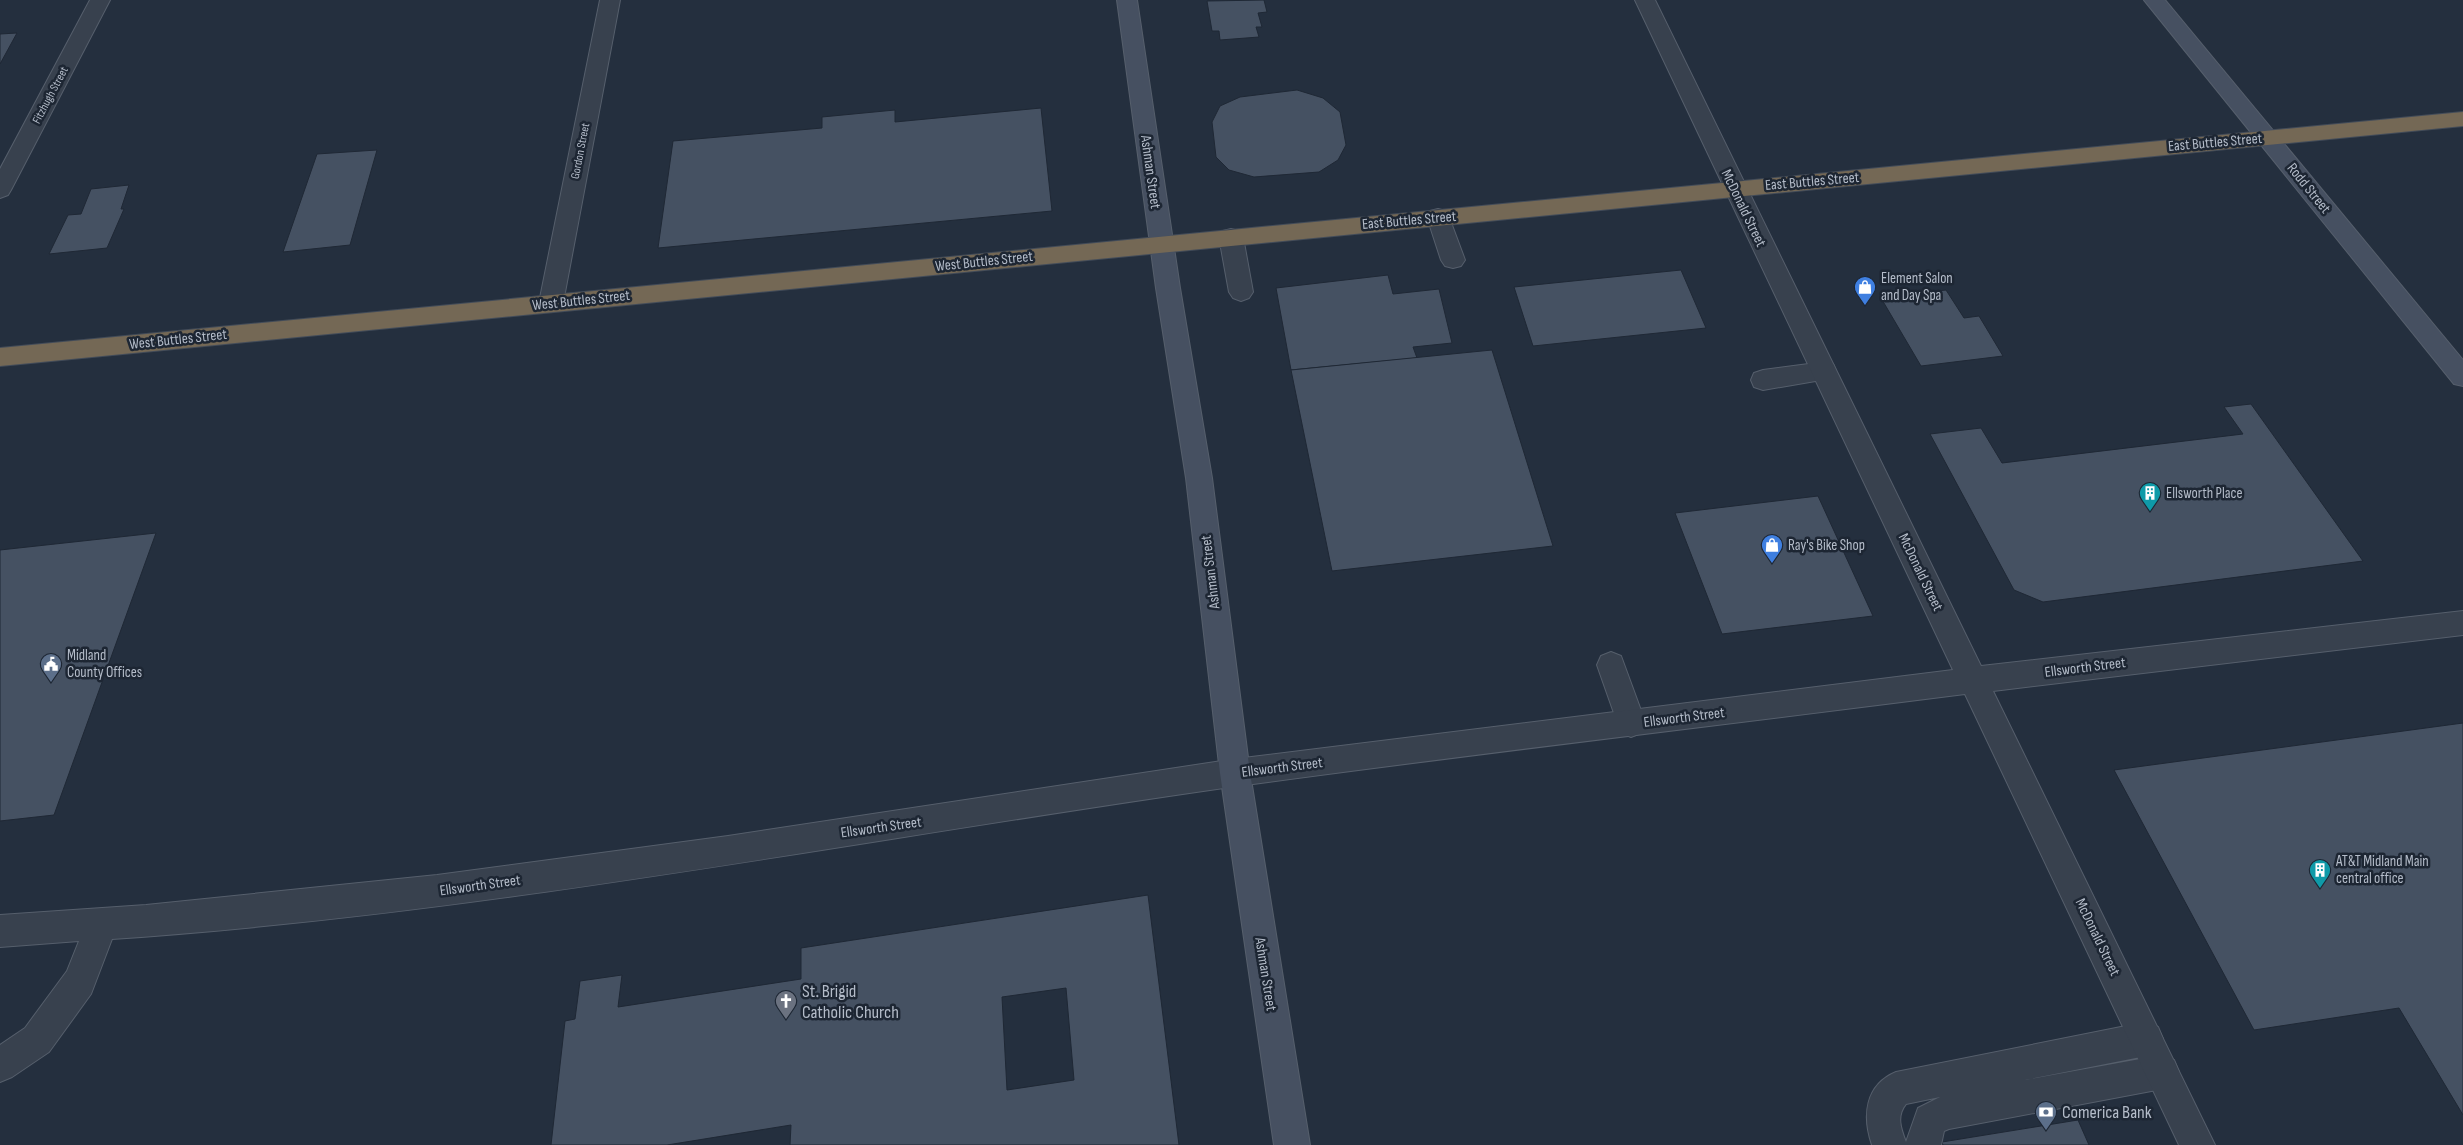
<svg xmlns="http://www.w3.org/2000/svg" width="2463" height="1145" viewBox="0 0 2463 1145" font-family="'Sofia Sans Condensed',sans-serif">
  <rect width="100%" height="100%" fill="#242f3e"/>
  <g fill="#455162" stroke="#1f2835" fill-rule="evenodd">
    <polygon points="1264,0 1267,12 1258,13 1262,27 1256,27 1259,37 1220,40 1219,31 1212,31 1207,1"/>
    <polygon points="17,33 0,64 0,34"/>
    <polygon points="1297,90 1323,98 1340,112 1346,145 1338,160 1319,172 1254,177 1229,170 1216,157 1212,122 1220,106 1240,97"/>
    <polygon points="1041,108 1052,211 658,248 673,141 822,128 822,117 895,110 895,122"/>
    <polygon points="377,150 350,245 283,252 317,154"/>
    <polygon points="129,185 121,209 124,209 107,248 49,254 68,215 81,214 91,189"/>
    <polygon points="1681,270 1706,328 1533,346 1514,287"/>
    <polygon points="1388,275 1393,294 1439,289 1452,343 1413,347 1417,358 1291,370 1276,288"/>
    <polygon points="1946,290 1964,318 1979,316 2003,356 1921,366 1881,298"/>
    <polygon points="1492,350 1553,546 1332,571 1291,370"/>
    <polygon points="2251,404 2363,561 2043,602 2014,590 1930,434 1981,428 2002,463 2243,434 2224,407"/>
    <polygon points="1818,496 1873,616 1722,634 1675,513"/>
    <polygon points="156,533 54,815 0,821 0,550"/>
    <polygon points="2463,723 2463,1115 2399,1008 2254,1030 2114,770"/>
    <path d="M1148 895 1179 1145H790L791 1125 667 1145H551L565 1021 575 1019 580 981 622 975 618 1007 801 979V948ZM1066 988 1074 1080 1007 1090 1002 997Z"/>
    <polygon points="2078,1120 2089,1145 1943,1145 1942,1142"/>
  </g>
  <g fill="none" stroke-linecap="round" stroke-linejoin="round">
    <g stroke="#565f6c" stroke-width="2">
      <g id="lane">
        <polygon points="1438,209 1446,211 1449,217 1465,260 1461,266 1453,268 1445,266 1441,260 1427,217 1430,211"/>
        <polygon points="1231,229 1239,231 1243,237 1253,292 1249,298 1241,301 1233,298 1229,292 1219,237 1223,231"/>
        <polygon points="1824,362 1833,364 1836,371 1833,378 1763,390 1754,387 1751,380 1754,373 1763,370"/>
        <polygon points="1611,652 1621,656 1646,724 1641,733 1631,737 1621,733 1597,665 1601,656"/>
        <path d="M2146 1022 2158 1027 2163 1039 2158 1051 2146 1056 2025 1080 2162 1055 2174 1060 2179 1072 2174 1084 2162 1089 1949 1129 1944 1131 1941 1145H1872C1862 1116 1865 1085 1896 1072ZM1940 1097 1918 1108 1906 1142C1901 1129 1896 1116 1906 1104Z"/>
      </g>
    </g>
    <g stroke="#565f6c" stroke-width="2">
      <g id="street">
        <polygon points="90,0 110,0 11,190 8,195 0,198 0,169"/>
        <polygon points="600,0 620,0 563,303 559,309 551,312 543,309 539,303"/>
        <path d="M1635 0H1655L1981 666 2463 611V635L1993 691 2215 1145H2179L1965 694C1722 725 1480 753 1238 786 863 839 491 913 112 939L91 994 49 1052 12 1077 0 1082V1045L25 1028 67 971 79 941 0 947V915L146 905 437 875 728 836 1235 759 1953 670Z"/>
      </g>
    </g>
    <g stroke="#565f6c" stroke-width="2">
      <g id="secondary">
        <polygon points="1117,0 1137,0 1180,288 1212,478 1250,773 1310,1145 1274,1145 1220,773 1186,478 1156,288"/>
        <polygon points="2144,0 2165,0 2463,360 2463,386 2454,384"/>
      </g>
    </g>
    <g stroke="#434c59" stroke-width="2">
      <polygon id="highway" points="2463,112 2463,126 0,366 0,348"/>
    </g>
    <use href="#lane" fill="#38414e" fill-rule="evenodd"/>
    <use href="#street" fill="#38414e" fill-rule="evenodd"/>
    <use href="#secondary" fill="#465061" fill-rule="evenodd"/>
    <use href="#highway" fill="#746855" fill-rule="evenodd"/>
  </g>
  <defs>
    <g id="shop-pin" transform="scale(1.125)"><path d="M0 17L-7.5 6A9.5 9.5 0 1 1 7.5 6Z" fill="#3f7fe0" stroke="#1d2633"/><path d="M-5-2.5h2.3a2.7 3.5 0 0 1 5.4 0H5L5.5 6h-11ZM-1.5-2.5h3a1.5 2.3 0 0 0-3 0Z" fill="#fff"/></g>
    <g id="building-pin" transform="scale(1.125)"><path d="M0 17L-7.5 6A9.5 9.5 0 1 1 7.5 6Z" fill="#0f9aa8" stroke="#1d2633"/><path d="M-4-6H4V6H1V3H-1V6H-4ZM-2.5-4.3h1.7v1.8h-1.7ZM.8-4.3h1.7v1.8H.8ZM-2.5-1h1.7V.8h-1.7ZM.8-1h1.7V.8H.8Z" fill="#fff"/></g>
    <g id="civic-pin" transform="scale(1.125)"><path d="M0 17L-7.5 6A9.5 9.5 0 1 1 7.5 6Z" fill="#5c6f8a" stroke="#1d2633"/><path d="M-.6-6.5H3V-4.5H.6V-3L4-1V1h2V6H-6V1h2V-1L-.6-3ZM-1.2 2.5V6h2.4V2.5Z" fill="#fff"/></g>
    <g id="church-pin" transform="scale(1.125)"><path d="M0 17L-7.5 6A9.5 9.5 0 1 1 7.5 6Z" fill="#6b7280" stroke="#1d2633"/><path d="M-1.2-6h2.4v3.5h3.3v2.4h-3.3V6h-2.4V-.1h-3.3v-2.4h3.3Z" fill="#fff"/></g>
    <g id="bank-pin" transform="scale(1.125)"><path d="M0 17L-7.5 6A9.5 9.5 0 1 1 7.5 6Z" fill="#5c6f8a" stroke="#1d2633"/><path d="M-6-4H6V4H-6ZM0-2.3a2.3 2.3 0 1 0 0 4.6a2.3 2.3 0 1 0 0-4.6Z" fill="#fff"/></g>
  </defs>
  <g fill-rule="evenodd">
    <use href="#shop-pin" x="1865" y="287"/>
    <use href="#building-pin" x="2150" y="493"/>
    <use href="#shop-pin" x="1772" y="545"/>
    <use href="#civic-pin" x="51" y="664"/>
    <use href="#building-pin" x="2320" y="870"/>
    <use href="#church-pin" x="786" y="1001"/>
    <use href="#bank-pin" x="2046" y="1112"/>
  </g>
  <g text-anchor="middle" stroke-width="5" stroke-linejoin="round" paint-order="stroke">
    <g font-size="12" fill="#b4bcc9" stroke="#1d2633">
      <text transform="translate(50 95) rotate(-62)" y="4">Fitzhugh Street</text>
      <text transform="translate(580 151) rotate(-79)" y="4">Gordon Street</text>
    </g>
    <g font-size="15" fill="#b4bcc9" stroke="#1d2633">
      <text transform="translate(2215 142) rotate(-5)" y="5">East Buttles Street</text>
      <text transform="translate(1151 172) rotate(82)" y="5">Ashman Street</text>
      <text transform="translate(1812 181) rotate(-5)" y="5">East Buttles Street</text>
      <text transform="translate(2309 188) rotate(51)" y="5">Rodd Street</text>
      <text transform="translate(1744 208) rotate(64)" y="5">McDonald Street</text>
      <text transform="translate(1409 220) rotate(-5)" y="5">East Buttles Street</text>
      <text transform="translate(984 261) rotate(-6)" y="5">West Buttles Street</text>
      <text transform="translate(581 300) rotate(-6)" y="5">West Buttles Street</text>
      <text transform="translate(178 339) rotate(-6)" y="5">West Buttles Street</text>
      <text transform="translate(1210 572) rotate(-97)" y="5">Ashman Street</text>
      <text transform="translate(1921 572) rotate(64)" y="5">McDonald Street</text>
      <text transform="translate(2085 667) rotate(-7)" y="5">Ellsworth Street</text>
      <text transform="translate(1684 717) rotate(-7)" y="5">Ellsworth Street</text>
      <text transform="translate(1282 767) rotate(-7)" y="5">Ellsworth Street</text>
      <text transform="translate(881 827) rotate(-8)" y="5">Ellsworth Street</text>
      <text transform="translate(480 885) rotate(-8)" y="5">Ellsworth Street</text>
      <text transform="translate(2098 937) rotate(64)" y="5">McDonald Street</text>
      <text transform="translate(1266 974) rotate(81)" y="5">Ashman Street</text>
    </g>
    <g font-size="15" fill="#b4bcc9" stroke="#1d2633" text-anchor="start">
      <text x="1881" y="283">Element Salon<tspan x="1881" dy="17">and Day Spa</tspan></text>
      <text x="2166" y="498">Ellsworth Place</text>
      <text x="1788" y="550">Ray's Bike Shop</text>
      <text x="67" y="660">Midland<tspan x="67" dy="17">County Offices</tspan></text>
      <text x="2336" y="866">AT&amp;T Midland Main<tspan x="2336" dy="17">central office</tspan></text>
    </g>
    <g font-size="18" fill="#b4bcc9" stroke="#1d2633" text-anchor="start">
      <text x="802" y="997">St. Brigid<tspan x="802" dy="21">Catholic Church</tspan></text>
      <text x="2062" y="1118">Comerica Bank</text>
    </g>
  </g>
</svg>
